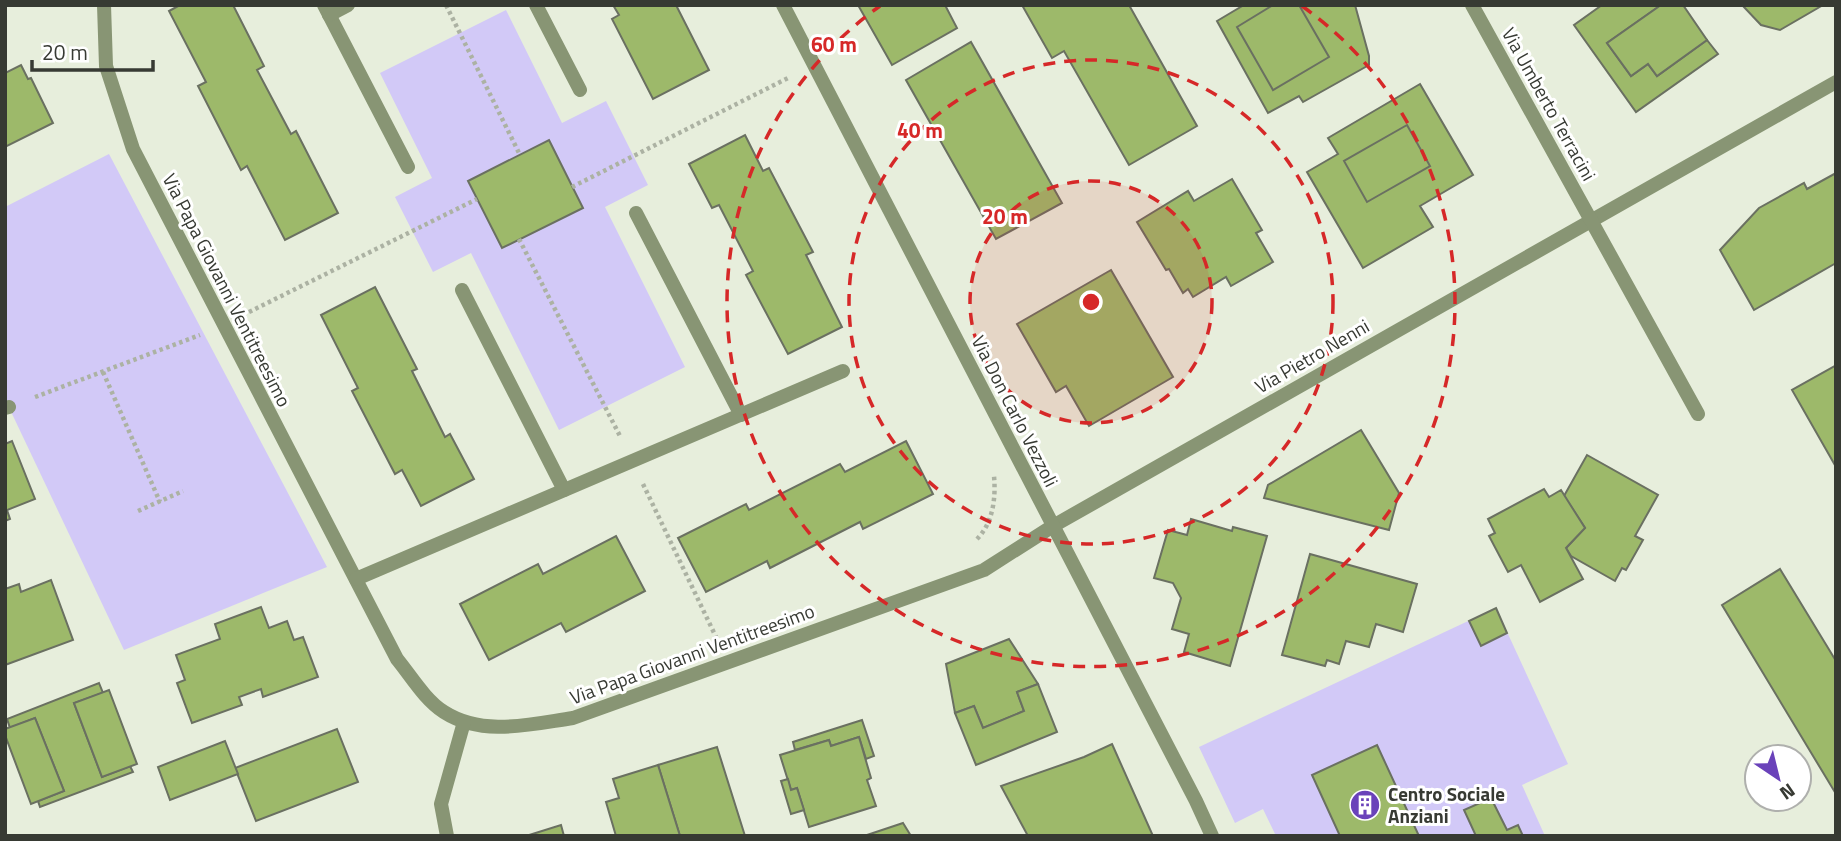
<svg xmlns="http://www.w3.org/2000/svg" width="1841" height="841" viewBox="0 0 1841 841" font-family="'Titillium Web',sans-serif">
  <rect width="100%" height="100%" fill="#e7eedc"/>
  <g fill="#d2c9f7">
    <polygon points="506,10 562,123 606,101 648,185 605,207 685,367 559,430 471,253 433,272 395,197 432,178 380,73"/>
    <polygon points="109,154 327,567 124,650 5,399 5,207"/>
    <polygon points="1496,608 1568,764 1522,785 1545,836 1276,836 1263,809 1235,823 1199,747"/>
  </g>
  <g fill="#9db96a" stroke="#6a7061" stroke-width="2">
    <polygon points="180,5 233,5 264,66 257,70 291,134 296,131 338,213 285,240 247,166 241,170 198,86 206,82 169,11"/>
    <polygon points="613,5 676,5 709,70 653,99 612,19 619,15"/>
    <polygon points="858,5 945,5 957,28 892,65"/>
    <polygon points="1022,5 1129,5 1197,126 1129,165 1064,51 1052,58"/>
    <polygon points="1244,5 1355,5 1369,56 1369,65 1303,102 1299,96 1268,113 1217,21"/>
    <polygon points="1273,5 1299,5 1329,57 1273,90 1237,27"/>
    <polygon points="1602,5 1661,5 1607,43 1631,76 1648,64 1657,76 1707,40 1718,54 1636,112 1574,25"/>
    <polygon points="1661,5 1683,5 1707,40 1657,76 1648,64 1631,76 1607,43"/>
    <polygon points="1742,5 1823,5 1780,30 1761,25"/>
    <polygon points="971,42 1062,203 996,239 906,80"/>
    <polygon points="21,65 28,79 31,78 53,123 5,147 5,73"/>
    <polygon points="1420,84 1473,175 1420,206 1433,227 1363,268 1307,172 1338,154 1328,138"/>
    <polygon points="1407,125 1430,166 1367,202 1344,161"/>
    <polygon points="745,135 763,171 769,168 813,252 806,255 842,327 788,354 746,275 753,271 719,205 712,208 689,164"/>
    <polygon points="549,140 583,208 502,248 468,181"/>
    <polygon points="1836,173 1836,263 1754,310 1720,250 1759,208 1804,183 1807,189"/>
    <polygon points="1232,179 1262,230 1256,233 1273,262 1231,286 1226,277 1193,297 1188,289 1183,293 1169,269 1166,270 1137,222 1188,191 1194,201"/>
    <polygon points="1111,270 1173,377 1089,426 1066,386 1056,392 1017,324"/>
    <polygon points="375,287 417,369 412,371 445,437 450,434 474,479 421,506 402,470 395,474 352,391 358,388 321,315"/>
    <polygon points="1835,366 1836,368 1836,467 1792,390"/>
    <polygon points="1361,430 1399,493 1389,530 1264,498 1268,485"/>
    <polygon points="12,441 35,499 7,510 10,519 5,521 5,444"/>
    <polygon points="906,441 933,494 863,529 860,522 770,568 767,561 706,592 678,538 746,504 749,510 840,464 845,472"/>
    <polygon points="1587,455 1658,495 1635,536 1643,540 1626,570 1622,568 1615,581 1571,556 1566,548 1585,528 1564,496"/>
    <polygon points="1544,489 1549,497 1561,490 1585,528 1566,548 1583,579 1540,602 1521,565 1508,572 1489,536 1495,533 1488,519"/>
    <polygon points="1191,519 1232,531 1233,527 1267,536 1230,666 1184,652 1189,634 1172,629 1181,598 1173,583 1154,578 1168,530 1187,535"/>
    <polygon points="616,536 645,591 566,632 561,623 489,660 460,604 538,564 543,574"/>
    <polygon points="1310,554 1417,584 1403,632 1376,624 1369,647 1346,641 1339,664 1327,660 1325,666 1282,655"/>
    <polygon points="1780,569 1836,661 1836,794 1722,605"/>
    <polygon points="51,580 73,640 5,665 5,589 19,584 21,592"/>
    <polygon points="261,607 269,628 287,621 294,640 303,637 318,677 263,697 261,689 239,697 242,705 192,723 177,683 185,680 176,655 220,639 215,624"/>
    <polygon points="1496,608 1507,633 1481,646 1469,621"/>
    <polygon points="1009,639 1038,684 1017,692 1024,711 983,728 974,706 955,713 946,664"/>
    <polygon points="99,683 103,693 74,703 102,777 130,766 133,772 40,807 38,801 64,791 35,718 10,728 7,719"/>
    <polygon points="1038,684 1057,732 976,765 955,713 974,706 983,728 1024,711 1017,692"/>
    <polygon points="109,690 137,764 102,777 74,703"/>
    <polygon points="35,718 64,791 31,804 5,735 5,729"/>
    <polygon points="862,720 874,756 866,759 859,737 831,746 829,740 795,750 793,742"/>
    <polygon points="337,729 358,782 256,821 235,768"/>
    <polygon points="859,737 871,778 867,780 876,806 809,827 797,788 791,790 780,755 829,740 831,746"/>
    <polygon points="225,741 238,774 170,800 158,767"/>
    <polygon points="1112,744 1153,836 1028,836 1001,786 1084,757"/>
    <polygon points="1377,745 1419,836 1340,836 1312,775"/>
    <polygon points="717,747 745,836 680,836 658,765"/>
    <polygon points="658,765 680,836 616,836 606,802 619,798 613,779"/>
    <polygon points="788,779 791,790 797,788 804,810 791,814 781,781"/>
    <polygon points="1491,798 1507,830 1518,825 1523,836 1476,836 1464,810"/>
    <polygon points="903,823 911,836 864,836"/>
    <polygon points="561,825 564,836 526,836"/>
  </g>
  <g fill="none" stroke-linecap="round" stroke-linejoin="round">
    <g stroke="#acb2a3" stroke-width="4.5" stroke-dasharray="3.5 3.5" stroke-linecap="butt">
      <polyline points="446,5 520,155"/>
      <polyline points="572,187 790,77"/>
      <polyline points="519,239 621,438"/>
      <polyline points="249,312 477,199"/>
      <polyline points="103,372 160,502"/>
      <polyline points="35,397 200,335"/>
      <polyline points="643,484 716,637"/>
      <polyline points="138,511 183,491"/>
      <path d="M977 539C993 523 996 498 994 476"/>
    </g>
    <g stroke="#889574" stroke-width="14">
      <path d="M104 5 106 66 133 149 397 659C411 676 425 700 444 712 483 737 531 724 573 718L984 570 1053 526 1836 82"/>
      <polyline points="324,5 408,167"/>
      <polyline points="536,5 580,90"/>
      <polyline points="783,5 1196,801 1212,836"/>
      <polyline points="1472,5 1698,414"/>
      <polyline points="329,15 348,5"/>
      <polyline points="636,213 741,415"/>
      <polyline points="462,290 564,490"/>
      <polyline points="5,408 9,407"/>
      <polyline points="356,579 843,371"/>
      <polyline points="447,836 441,804 464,722"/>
    </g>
  </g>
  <circle cx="1091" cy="302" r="121" fill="#d62828" fill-opacity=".12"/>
  <g fill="none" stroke="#d62828" stroke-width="3.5" stroke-dasharray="12 9">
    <circle cx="1091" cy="302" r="121"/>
    <circle cx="1091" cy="302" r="242"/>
    <path d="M1302 6A364 364 0 1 1 880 6"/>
  </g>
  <defs>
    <g id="building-disc" transform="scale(1.575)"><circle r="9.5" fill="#6a42ba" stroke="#fff"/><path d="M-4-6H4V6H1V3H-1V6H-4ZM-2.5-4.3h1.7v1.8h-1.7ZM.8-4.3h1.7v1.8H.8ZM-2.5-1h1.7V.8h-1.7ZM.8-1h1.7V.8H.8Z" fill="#fff"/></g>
  </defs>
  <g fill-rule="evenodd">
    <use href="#building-disc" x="1365" y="805"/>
  </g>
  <g text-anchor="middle" stroke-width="6" stroke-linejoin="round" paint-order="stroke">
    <g font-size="19" fill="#373a33" stroke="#fff">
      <text transform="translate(1549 104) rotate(61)" y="7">Via Umberto Terracini</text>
      <text transform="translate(227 290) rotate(63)" y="7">Via Papa Giovanni Ventitreesimo</text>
      <text transform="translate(1312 356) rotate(-30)" y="7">Via Pietro Nenni</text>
      <text transform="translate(1015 411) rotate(63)" y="7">Via Don Carlo Vezzoli</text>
      <text transform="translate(692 654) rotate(-20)" y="7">Via Papa Giovanni Ventitreesimo</text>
    </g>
    <g font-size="19" font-weight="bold" fill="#373a33" stroke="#fff" text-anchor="start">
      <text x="1388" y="801">Centro Sociale<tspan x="1388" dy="22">Anziani</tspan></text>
    </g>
  </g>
  <circle cx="1091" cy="302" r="10" fill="#d62828" stroke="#fff" stroke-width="3.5"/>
  <g font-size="21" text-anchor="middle" font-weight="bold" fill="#d62828" stroke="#fff" stroke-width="6" stroke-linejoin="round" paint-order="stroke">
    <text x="834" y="52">60 m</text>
    <text x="920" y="138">40 m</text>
    <text x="1005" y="224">20 m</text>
  </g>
  <rect width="1841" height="841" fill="none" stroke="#373a33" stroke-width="14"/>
  <g transform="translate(1778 778) rotate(145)"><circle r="33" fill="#ffffff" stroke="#afb0ad" stroke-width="2"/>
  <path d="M0-5L12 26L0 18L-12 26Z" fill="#6a42ba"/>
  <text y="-10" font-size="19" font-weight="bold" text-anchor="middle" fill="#373a33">N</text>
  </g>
  <path d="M32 60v10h121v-10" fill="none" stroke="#373a33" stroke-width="3.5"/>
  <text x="42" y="60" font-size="21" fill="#373a33" stroke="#ffffff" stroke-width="5" paint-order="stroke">20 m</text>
</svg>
